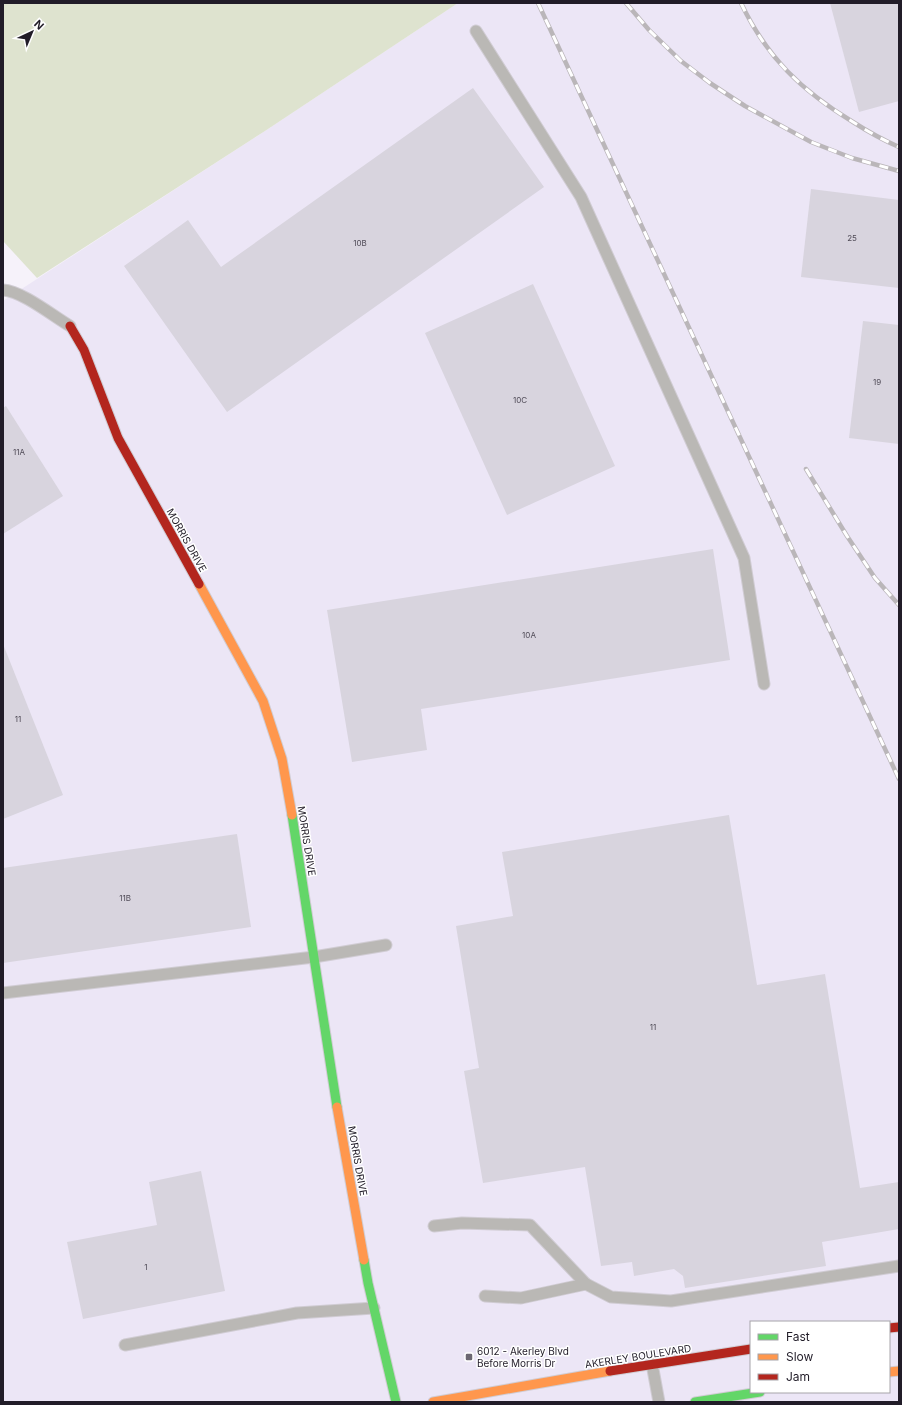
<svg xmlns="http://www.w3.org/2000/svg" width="902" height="1405" viewBox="0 0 902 1405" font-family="Inter,sans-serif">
  <rect width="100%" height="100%" fill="#f6f2fa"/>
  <path fill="#ece6f6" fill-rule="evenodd" d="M458 3H899V1402H3V301L265 131ZM751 1322H889V1392H751Z"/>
  <polygon fill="#dee3cf" points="3,3 458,3 265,131 37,278 3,241"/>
  <g fill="#d8d4de">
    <polygon points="830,3 899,3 899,101 859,112"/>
    <polygon points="473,88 544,187 227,412 124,266 188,220 221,267"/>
    <polygon points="811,189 899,200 899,288 801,277"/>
    <polygon points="533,284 615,466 507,515 425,333"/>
    <polygon points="863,321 899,325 899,444 849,438"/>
    <polygon points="6,406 63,496 3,534 3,408"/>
    <polygon points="713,549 730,660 421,709 427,750 352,762 327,610"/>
    <polygon points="3,644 63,795 3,819"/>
    <polygon points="729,815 757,985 825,974 860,1188 899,1182 899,1229 822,1242 826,1266 685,1288 683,1276 674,1269 634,1276 632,1262 601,1266 585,1167 483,1183 464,1071 479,1068 456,926 513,916 502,852"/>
    <polygon points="237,834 251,927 3,963 3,868"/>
    <polygon points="201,1171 225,1291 83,1319 67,1242 157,1225 149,1182"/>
  </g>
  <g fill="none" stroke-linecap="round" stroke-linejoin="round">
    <g stroke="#d0ccd3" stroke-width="13">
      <g id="lane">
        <polyline points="476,31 581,197 744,558 764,684"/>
        <path d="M3 290C22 291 53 316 70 326"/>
        <polyline points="3,993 314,957 386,945"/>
        <polyline points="434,1226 462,1223 530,1225 586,1284"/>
        <polyline points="485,1296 521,1298 586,1284 611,1297 671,1301 899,1266"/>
        <polyline points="125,1345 297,1313 374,1308"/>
        <polyline points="652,1364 659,1402"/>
      </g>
    </g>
    <g stroke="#d0ccd3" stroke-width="11">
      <g id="fast">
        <polyline points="292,815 337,1107"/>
        <polyline points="364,1260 368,1283 396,1402"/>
        <polyline points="695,1402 760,1392"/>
      </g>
    </g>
    <g stroke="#d0ccd3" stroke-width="11">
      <g id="slow">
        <polyline points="199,584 263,701 282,759 292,815"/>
        <polyline points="337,1107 364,1260"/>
        <polyline points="889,1372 899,1371"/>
        <polyline points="433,1402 610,1371"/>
      </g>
    </g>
    <g stroke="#d0ccd3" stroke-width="11">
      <g id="jam">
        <polyline points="70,326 84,350 118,438 199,584"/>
        <polyline points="889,1328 899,1327"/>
        <polyline points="610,1371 751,1349"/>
      </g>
    </g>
    <use href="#lane" stroke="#bab8b5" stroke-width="11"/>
    <use href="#fast" stroke="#63d668" stroke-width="9"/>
    <use href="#slow" stroke="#ff974d" stroke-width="9"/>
    <use href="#jam" stroke="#b3261e" stroke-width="9"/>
    <g stroke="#bab6b9" stroke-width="4.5">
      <g id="rail">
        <polyline points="538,3 899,779"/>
        <polyline points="626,3 649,30 681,61 710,83 745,106 811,142 852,158 899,171"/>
        <path d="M741 3C767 58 802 91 853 122 867 131 883 140 899 147"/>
        <polyline points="806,469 847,536 875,578 899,605"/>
      </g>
    </g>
    <use href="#rail" stroke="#fff" stroke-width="3" stroke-dasharray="9" stroke-linecap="butt"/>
  </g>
  <rect fill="#6c6772" stroke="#fff" stroke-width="1.5" x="465" y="1353" width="8" height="8" rx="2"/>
  <g text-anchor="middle" stroke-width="3" stroke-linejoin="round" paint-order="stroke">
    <g font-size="8" fill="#4f4a56">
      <text x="852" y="241">25</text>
      <text x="360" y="246">10B</text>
      <text x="877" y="385">19</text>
      <text x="520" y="403">10C</text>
      <text x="19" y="455">11A</text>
      <text x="529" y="638">10A</text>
      <text x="18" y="722">11</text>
      <text x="125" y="901">11B</text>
      <text x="653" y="1030">11</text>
      <text x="146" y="1270">1</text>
    </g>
    <g font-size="10" fill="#211c28" stroke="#fff">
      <text transform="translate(187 540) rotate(61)" y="4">MORRIS DRIVE</text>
      <text transform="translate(307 841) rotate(81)" y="4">MORRIS DRIVE</text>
      <text transform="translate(358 1161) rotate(80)" y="4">MORRIS DRIVE</text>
      <text transform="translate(638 1356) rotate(-9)" y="4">AKERLEY BOULEVARD</text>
    </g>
    <g font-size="10" fill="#211c28" stroke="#fff" text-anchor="start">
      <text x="477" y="1355">6012 - Akerley Blvd<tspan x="477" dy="12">Before Morris Dr</tspan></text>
    </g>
  </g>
  <rect width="902" height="1405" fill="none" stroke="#211c28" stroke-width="8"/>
  <rect x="750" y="1321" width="140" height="72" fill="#ffffff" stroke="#a6a4a9"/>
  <rect x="758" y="1334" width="20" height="6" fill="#63d668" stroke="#a6a4a9"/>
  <text x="786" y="1341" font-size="12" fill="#211c28">Fast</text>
  <rect x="758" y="1354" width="20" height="6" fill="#ff974d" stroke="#a6a4a9"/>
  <text x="786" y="1361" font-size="12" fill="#211c28">Slow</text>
  <rect x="758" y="1374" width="20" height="6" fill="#b3261e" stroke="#a6a4a9"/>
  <text x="786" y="1381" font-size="12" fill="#211c28">Jam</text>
  <g transform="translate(32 32) rotate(44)" stroke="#ffffff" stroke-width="3" paint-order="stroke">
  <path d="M0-3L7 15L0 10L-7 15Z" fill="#211c28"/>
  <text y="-6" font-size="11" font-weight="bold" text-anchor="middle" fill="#211c28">N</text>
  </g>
</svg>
